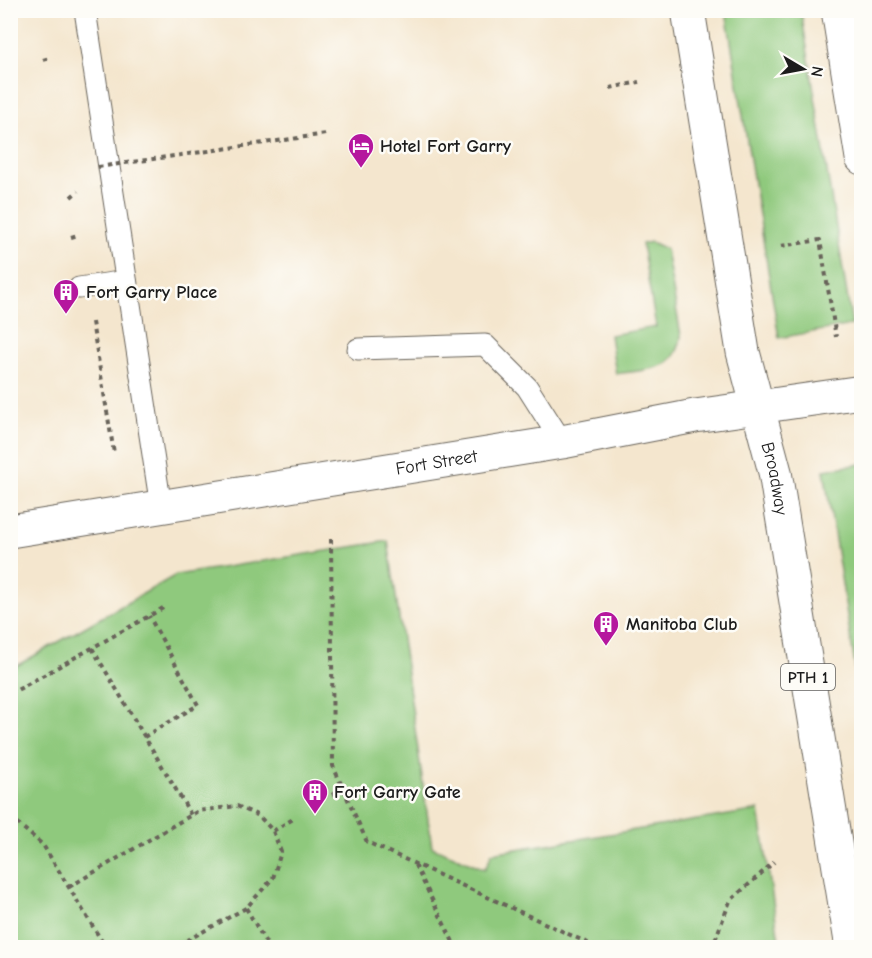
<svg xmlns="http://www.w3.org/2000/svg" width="872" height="958" viewBox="0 0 872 958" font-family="'Comic Neue',sans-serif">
  <rect width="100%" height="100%" fill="#fdfcf7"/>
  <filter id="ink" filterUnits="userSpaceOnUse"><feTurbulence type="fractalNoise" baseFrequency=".0167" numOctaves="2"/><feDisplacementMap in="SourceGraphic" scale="12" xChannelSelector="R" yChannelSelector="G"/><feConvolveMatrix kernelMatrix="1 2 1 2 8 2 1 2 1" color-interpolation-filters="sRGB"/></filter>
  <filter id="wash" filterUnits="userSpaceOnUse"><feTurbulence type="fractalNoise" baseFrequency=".008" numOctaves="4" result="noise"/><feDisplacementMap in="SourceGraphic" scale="24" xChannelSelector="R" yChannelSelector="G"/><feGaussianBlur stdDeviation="1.35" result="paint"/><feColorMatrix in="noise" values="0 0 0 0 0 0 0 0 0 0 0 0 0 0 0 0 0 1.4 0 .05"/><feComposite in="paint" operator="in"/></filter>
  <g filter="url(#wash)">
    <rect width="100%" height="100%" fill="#f4e6ce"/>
    <g fill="#8fc97d" stroke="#56724c" stroke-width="1.5">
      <polygon points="726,11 801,11 852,325 779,338"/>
      <path d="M651 242 666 249 681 336C677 373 645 369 616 374L610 335 656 327 642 244Z"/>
      <polygon points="861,464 862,464 861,704 824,470"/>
      <polygon points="388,541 432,847 485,869 492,853 759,810 780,947 11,947 11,669 176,575"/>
    </g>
  </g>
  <g filter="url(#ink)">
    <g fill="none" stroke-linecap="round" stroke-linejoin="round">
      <g stroke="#68635a" stroke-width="23">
        <g id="lane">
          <polyline points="85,10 161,507"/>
          <polyline points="79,288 126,281"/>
          <polyline points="358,349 485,345 527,387 562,442"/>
        </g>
      </g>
      <g stroke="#68635a" stroke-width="35">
        <g id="street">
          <path id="s1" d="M10 531 562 442 695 416 758 407"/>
        </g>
      </g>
      <g stroke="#68635a" stroke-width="35">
        <polyline id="secondary" points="758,407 862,392"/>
      </g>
      <g stroke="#68635a" stroke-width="35">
        <g id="highway">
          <path id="s2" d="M688 10 743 352 775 472 852 948"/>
          <polyline points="838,10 862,158"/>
        </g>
      </g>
      <g stroke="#68635a" stroke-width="4" stroke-dasharray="4.5 4.5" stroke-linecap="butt">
        <polyline points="43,60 50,58"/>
        <polyline points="610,88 639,82"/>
        <polyline points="71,197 78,191"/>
        <polyline points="71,237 78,235"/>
        <polyline points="781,246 820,240 836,337"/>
        <polyline points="92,322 114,453"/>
        <polyline points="331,539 333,766 367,842 599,948"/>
        <polyline points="92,648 191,815"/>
        <polyline points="10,694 165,607"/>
        <polyline points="144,737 198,705 149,616"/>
        <polyline points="332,795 343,788"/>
        <polyline points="10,817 43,845 106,948"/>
        <polyline points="273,831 293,819"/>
        <polyline points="415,865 456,948"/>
        <polyline points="69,887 198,811 237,806 259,816 273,831 281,852 273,878 246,908 173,948"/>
        <polyline points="246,908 269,948"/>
        <polyline points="712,948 730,901 774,862"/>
      </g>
      <use href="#lane" stroke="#fff" stroke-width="21"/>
      <use href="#street" stroke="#fff" stroke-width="33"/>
      <use href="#secondary" stroke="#fff" stroke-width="33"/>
      <use href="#highway" stroke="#fff" stroke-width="33"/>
      <polyline stroke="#68635a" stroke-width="4" stroke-dasharray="4.5 4.5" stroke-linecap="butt" points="98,167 326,134"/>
    </g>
  </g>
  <defs>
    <g id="hotel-pin" transform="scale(1.35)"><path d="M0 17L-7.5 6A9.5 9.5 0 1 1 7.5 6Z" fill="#b5179e" stroke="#fdfcf7"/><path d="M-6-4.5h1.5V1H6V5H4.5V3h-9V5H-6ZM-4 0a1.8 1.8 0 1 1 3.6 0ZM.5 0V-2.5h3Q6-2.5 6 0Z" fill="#fff"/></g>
    <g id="building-pin" transform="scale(1.35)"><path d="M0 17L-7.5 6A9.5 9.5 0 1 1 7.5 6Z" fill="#b5179e" stroke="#fdfcf7"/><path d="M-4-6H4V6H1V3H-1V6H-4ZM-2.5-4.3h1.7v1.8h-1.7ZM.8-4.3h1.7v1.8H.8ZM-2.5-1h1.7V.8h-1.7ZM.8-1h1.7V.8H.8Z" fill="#fff"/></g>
  </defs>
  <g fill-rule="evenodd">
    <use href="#hotel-pin" x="361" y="146"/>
    <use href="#building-pin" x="66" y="292"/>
    <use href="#building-pin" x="606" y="624"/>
    <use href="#building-pin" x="315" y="792"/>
  </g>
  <g text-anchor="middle" stroke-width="5" stroke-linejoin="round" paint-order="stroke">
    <rect fill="#fdfcf7" stroke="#605f5e" stroke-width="1.5" x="781" y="664" width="54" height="26" rx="4.5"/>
    <g font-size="16" font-weight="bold" fill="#1c1c1c">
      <text x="808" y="683">PTH 1</text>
    </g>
    <g font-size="18" font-weight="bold" fill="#1c1c1c" stroke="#fdfcf7" text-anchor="start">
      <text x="380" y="152">Hotel Fort Garry</text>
      <text x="86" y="298">Fort Garry Place</text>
      <text x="626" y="630">Manitoba Club</text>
      <text x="334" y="798">Fort Garry Gate</text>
    </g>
    <g font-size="18" fill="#1c1c1c" stroke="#fdfcf7">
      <text dy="6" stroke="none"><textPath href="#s1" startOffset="432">Fort Street</textPath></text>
      <text dy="6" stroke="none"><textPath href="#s2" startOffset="477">Broadway</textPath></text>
    </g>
  </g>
  <rect width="872" height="958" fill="none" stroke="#fdfcf7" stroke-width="36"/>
  <g transform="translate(803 69) rotate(100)" stroke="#fdfcf7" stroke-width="4.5" paint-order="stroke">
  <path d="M0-4.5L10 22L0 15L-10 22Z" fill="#1c1c1c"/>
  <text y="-9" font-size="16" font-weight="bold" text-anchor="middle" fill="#1c1c1c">N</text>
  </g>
</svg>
